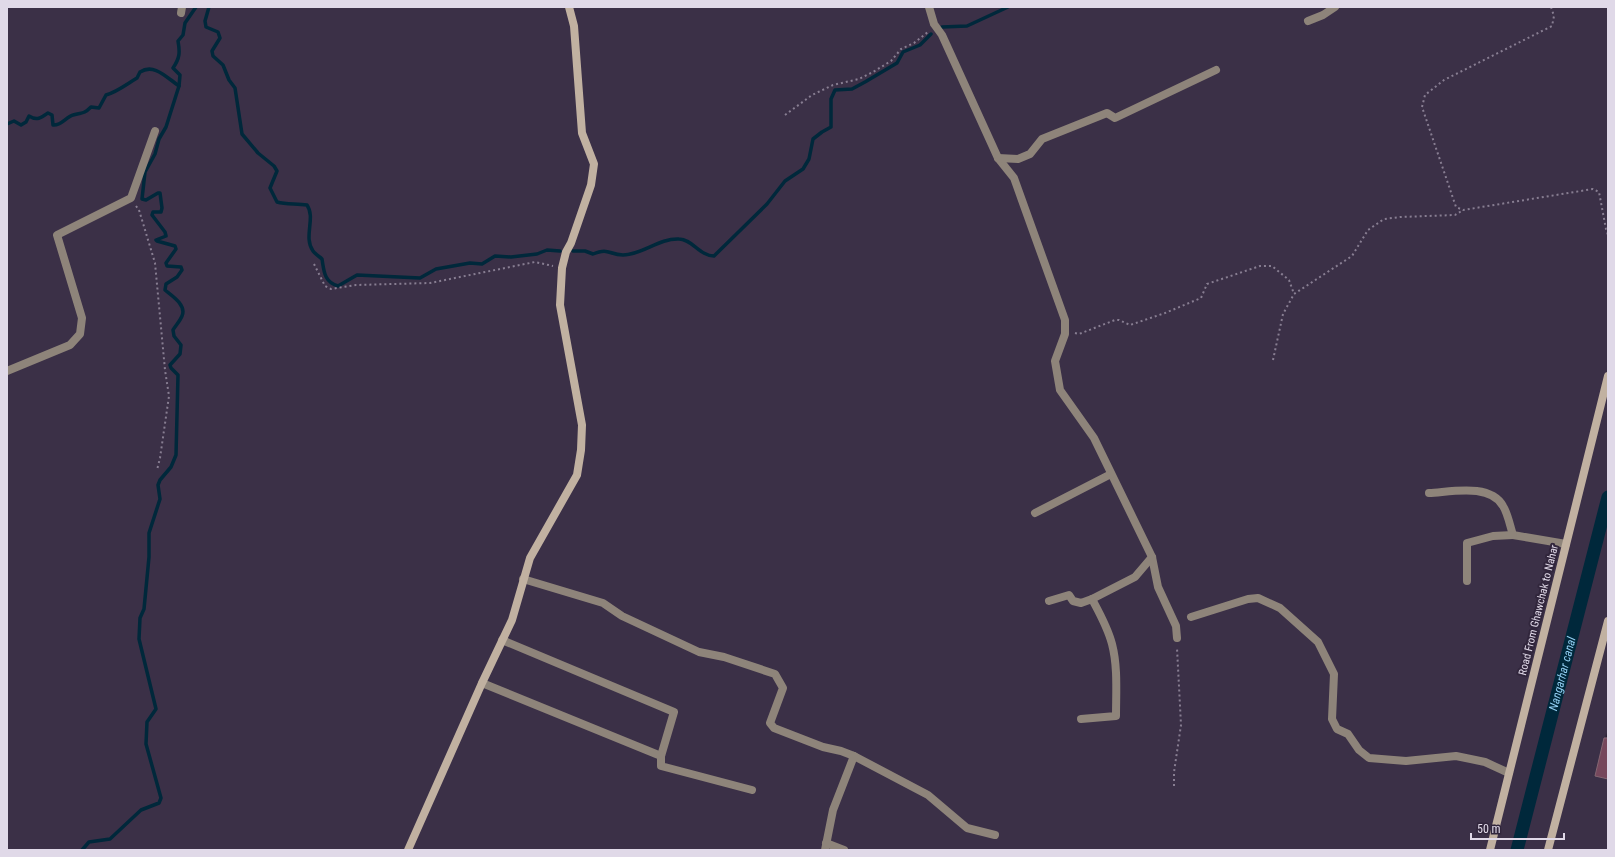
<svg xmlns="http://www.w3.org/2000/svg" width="1615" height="857" viewBox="0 0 1615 857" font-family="'Roboto Condensed',sans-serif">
  <defs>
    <filter id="shadow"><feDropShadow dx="3.5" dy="-3.5" stdDeviation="1" flood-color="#0009"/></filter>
  </defs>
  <rect width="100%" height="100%" fill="#3b3047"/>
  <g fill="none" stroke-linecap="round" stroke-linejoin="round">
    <g stroke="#00283b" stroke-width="3.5">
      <path d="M209 7 205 21 206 27 218 32 220 38 212 51 213 56 223 65 229 80 235 88 242 134 258 153 274 166 277 171 270 188 277 202C287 205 297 203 307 205 316 218 303 237 313 251 315 254 320 257 322 259 324 271 324 282 338 286L357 275 420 278 436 269 470 263 482 264 495 256 511 257 537 254 547 250 560 251"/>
      <polyline points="942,27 967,26 1008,7"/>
      <path d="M7 124 14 121 21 125 26 122 29 116C37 121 41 118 48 113L52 115 53 125C61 126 66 117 73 115 82 112 83 115 91 107L99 108 106 95C117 92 127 84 137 78L140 72C154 63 166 77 179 86"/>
      <path d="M573 251H585L593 254C609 247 609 255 623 255 642 255 659 238 679 239 692 239 700 256 714 256L767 204 785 181 803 169 809 159 813 139 822 132 831 127V99L835 90 852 89 865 82 897 63 903 52 920 45 931 34"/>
      <path d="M82 850 89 842 110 839 141 810 159 803 161 798 146 744 147 722 156 709 139 639 140 618 144 609 149 557V533L160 499 158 485 160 480 171 467 176 455 178 375 171 368 170 365 180 354 181 345 174 336 173 330C176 325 180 321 182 316 187 305 171 295 165 290L166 284 177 277 182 270 181 267 167 266 166 263 176 249 175 246 157 241 156 240 166 236 165 232 152 215 153 212H161L162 208 160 193H158L146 200 142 199 145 172 155 154 159 139 166 127 179 86 180 75 173 68C180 58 180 52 178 41L183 35 185 23 196 7"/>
    </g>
    <path stroke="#00283b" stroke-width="13" id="s1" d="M1517 850 1608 497"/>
  </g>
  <polygon fill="#76475c" stroke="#846672" filter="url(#shadow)" points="1604,738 1608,738 1608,779 1595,776"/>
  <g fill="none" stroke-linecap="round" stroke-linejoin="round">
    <g stroke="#887e92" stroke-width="2" stroke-dasharray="2 3" stroke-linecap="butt">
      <polyline points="1551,7 1554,16 1552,26 1444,80 1425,95 1422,107 1456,207 1463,210 1593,189 1599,192 1606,229 1608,235"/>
      <polyline points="785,115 812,95 833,85 859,79 873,72 891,61 901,49 914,43 928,32"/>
      <polyline points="136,206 139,210 155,263 165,370 169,396 160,458 157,470"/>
      <polyline points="314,264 325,286 331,289 356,285 430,283 535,262 553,266"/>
      <polyline points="1075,333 1079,334 1115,320 1119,320 1130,325 1165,313 1201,298 1207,284 1260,266 1272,266 1289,280 1294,294"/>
      <polyline points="1273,360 1283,314 1294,294 1352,256 1368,230 1384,219 1400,217 1455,215 1463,210"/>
      <polyline points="1174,786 1174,772 1181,725 1177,648"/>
    </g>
    <g stroke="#8e847a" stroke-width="8">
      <polyline points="929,7 934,24 942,35 998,158 1014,178 1065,320 1065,334 1055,361 1060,390 1094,438 1152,557 1158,587 1176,626 1177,638"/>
      <polyline points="181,13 182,7"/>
      <polyline points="1308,21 1323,15 1335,7"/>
      <polyline points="998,158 1018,159 1030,154 1042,139 1107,113 1115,118 1216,70"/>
      <polyline points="7,371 70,345 80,334 82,318 57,235 131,198 155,131"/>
      <path d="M1429 493C1451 492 1490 483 1503 506 1508 514 1510 526 1513 535L1566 544"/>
      <polyline points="1035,513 1111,474"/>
      <polyline points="523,579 603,603 622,616 699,652 724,657 775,674 783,688 770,723 774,728 823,747 841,751 854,756 928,795 967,828 995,835"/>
      <polyline points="1467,581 1467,543 1493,536 1513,535"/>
      <polyline points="1049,601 1069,595 1073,601 1081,603 1092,599 1135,577 1152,557"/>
      <polyline points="1191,617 1248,599 1258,598 1280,608 1318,642 1334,674 1332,719 1337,729 1348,734 1359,750 1369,758 1406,761 1456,756 1485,762 1509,773"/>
      <polyline points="502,640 674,712 661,756 661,766 752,790"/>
      <polyline points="482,683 661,756"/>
      <path d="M1081 719 1116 716C1116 693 1118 667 1112 644 1108 628 1100 614 1092 599"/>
      <polyline points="826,843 844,850"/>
      <polyline points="825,850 833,810 854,756"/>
    </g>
    <g stroke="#c1b1a1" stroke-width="8">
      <polyline points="408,850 482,683 512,620 530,558 577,475 581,450 582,425 560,305 562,268 566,252 571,243 591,185 594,164 582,133 574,26 569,7"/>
      <polyline points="1490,850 1608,376"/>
      <polyline points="1548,850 1608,621"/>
    </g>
  </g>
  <g text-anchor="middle" stroke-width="4" stroke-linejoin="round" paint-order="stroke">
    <g font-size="11" fill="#e0d9e8" stroke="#31263c">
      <text transform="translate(1538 610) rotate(-76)" y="4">Road From Ghawchak to Nahar</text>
    </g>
    <g font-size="12" font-style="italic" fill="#94d2f6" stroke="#31263c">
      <text dy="4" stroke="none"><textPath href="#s1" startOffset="182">Nangarhar canal</textPath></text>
    </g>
  </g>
  <rect width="1615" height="857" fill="none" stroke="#e0d9e8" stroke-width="16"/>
  <path d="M1471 833v6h93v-6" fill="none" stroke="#e0d9e8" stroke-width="2"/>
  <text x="1477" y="833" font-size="12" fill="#e0d9e8" stroke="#31263c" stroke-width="3" paint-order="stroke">50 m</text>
</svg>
